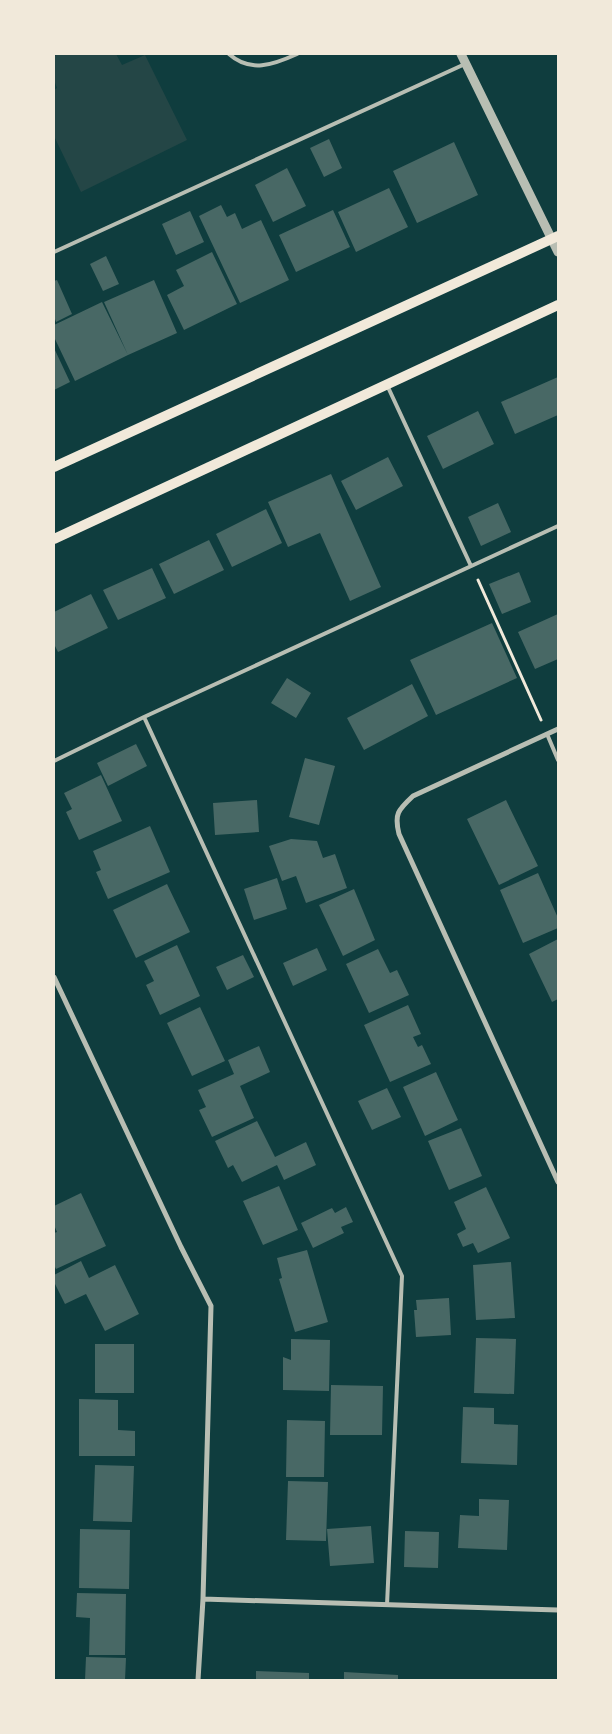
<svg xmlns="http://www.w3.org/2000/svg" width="612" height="1734" font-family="Commissioner,sans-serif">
	<rect width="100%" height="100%" fill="#0f3d3e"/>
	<!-- green -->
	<path fill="#244646" d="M58,54H116L122,65L145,55L187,140L81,192L54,136V90L57,88L54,80V56Z"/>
	<!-- building -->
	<path fill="#486865" d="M329,139L342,168L324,177L310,148Z
		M454,142L478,195L417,223L393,171Z
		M287,168L306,206L273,222L255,185Z
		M389,188L408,227L356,252L338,212Z
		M221,205L227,217L235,213L242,229L261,220L289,280L240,303L199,216Z
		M333,210L350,247L296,272L279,235Z
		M190,211L204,242L176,255L162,224Z
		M212,252L237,304L184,330L167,295L184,286L176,270Z
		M106,256L119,284L103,291L90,264Z
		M57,280L72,314L56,322L54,316V281Z
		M154,280L177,333L128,355L104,302Z
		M102,302L128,355L75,381L54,337V325Z
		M54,348L70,382L54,390Z
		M558,377V415L515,434L501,402Z
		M478,411L494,444L443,469L427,436Z
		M388,457L403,486L356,510L341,481Z
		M331,474L381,587L350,601L320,533L288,547L268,502Z
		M498,503L511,532L481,546L468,517Z
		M266,509L282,543L232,567L216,534Z
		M209,540L224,570L174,594L159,564Z
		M152,568L166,598L118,620L103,590Z
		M519,572L531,602L502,614L489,584Z
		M91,594L108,628L58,652L54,644V612Z
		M558,614V659L535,669L518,632Z
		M492,623L517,678L436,715L410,660Z
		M287,678L311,693L296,718L271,703Z
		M412,684L428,716L364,750L347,718Z
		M136,744L147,766L108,786L97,763Z
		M305,758L335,766L319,825L289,817Z
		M101,775L122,821L79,840L66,812L72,809L64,793Z
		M257,800L259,832L215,835L213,803Z
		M506,800L538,866L499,885L467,819Z
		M150,826L170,872L108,899L96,872L101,870L93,851Z
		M291,839L317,841L323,858L335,854L347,888L306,903L296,876L282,881L269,846Z
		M538,873L558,918V928L523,943L500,890Z
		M277,878L287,909L254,920L244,889Z
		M167,884L190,932L136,958L113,910Z
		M354,889L375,940L343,956L319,905Z
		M558,939V999L552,1002L529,954Z
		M177,945L200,996L160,1015L146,985L154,981L144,961Z
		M317,948L327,970L293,986L283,963Z
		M378,949L390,973L397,970L409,995L369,1013L346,964Z
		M243,955L254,977L227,990L216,967Z
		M408,1005L421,1034L413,1037L418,1047L422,1045L431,1064L390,1082L364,1025Z
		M200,1007L225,1061L192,1076L167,1023Z
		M259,1046L270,1072L240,1086L254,1118L212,1137L199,1110L206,1107L198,1090L234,1074L228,1060Z
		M436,1072L458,1120L425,1136L403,1087Z
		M387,1088L401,1117L372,1130L358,1101Z
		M257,1121L275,1157L306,1142L316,1165L284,1180L277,1165L242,1182L233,1165L228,1168L215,1141Z
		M461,1128L482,1176L449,1190L428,1141Z
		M279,1186L298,1230L263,1245L243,1201Z
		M486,1187L510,1238L478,1253L473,1243L463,1247L457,1234L466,1229L454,1202Z
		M81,1193L106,1246L56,1269L54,1265V1233L57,1232L54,1225V1206Z
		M346,1207L353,1222L341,1227L344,1233L313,1248L301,1223L332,1208L335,1213Z
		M307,1250L328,1322L295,1332L279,1279L282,1278L277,1258Z
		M81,1261L89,1278L115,1265L139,1314L105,1331L86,1294L65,1304L54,1282V1275Z
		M511,1262L515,1318L476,1320L473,1265Z
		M449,1298L451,1335L416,1337L414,1310H417L416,1300Z
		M476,1338L516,1339L514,1394L474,1393Z
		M291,1339L330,1340L329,1391L283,1390V1357L291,1360Z
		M95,1344H134V1393H95Z
		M331,1385L383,1386L382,1435H330Z
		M79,1399L118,1400V1430L135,1431V1456H79Z
		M463,1407L494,1408V1424L518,1425L517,1465L461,1463Z
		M287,1420L325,1421L324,1477H286Z
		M95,1465L134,1466L132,1522L93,1521Z
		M288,1481L328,1482L326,1541L286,1540Z
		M479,1499L509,1500L507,1550L458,1548L460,1515L479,1516Z
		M371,1526L374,1563L330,1566L327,1529Z
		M80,1529L130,1530L129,1589L79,1588Z
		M405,1531L439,1532L438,1568L404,1567Z
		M77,1593L126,1594L125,1655H89L90,1618L76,1617Z
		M86,1657L126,1658L125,1680H85Z
		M256,1671L309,1673V1680H256Z
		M344,1672L398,1675V1680H344Z"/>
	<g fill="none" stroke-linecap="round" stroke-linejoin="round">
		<!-- path -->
		<path stroke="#f1e9da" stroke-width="3" d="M478,580L541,720"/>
		<!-- service -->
		<path stroke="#b8beb3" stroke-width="4" d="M229,54C250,73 273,65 297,54
			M54,252L465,64
			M387,385L471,566
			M144,717L402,1276L387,1605
			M547,734L558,760
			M54,761L144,717L558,526"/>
		<!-- minor -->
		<path stroke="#b8beb3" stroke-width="5" d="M558,729L413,796C398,810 394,814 399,834L558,1182
			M54,977L181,1247L211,1306L203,1599L198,1680
			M203,1599L558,1610"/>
		<!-- tertiary -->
		<path stroke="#b8beb3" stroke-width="9" d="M461,54L558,252"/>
		<!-- secondary -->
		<path stroke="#f1e9da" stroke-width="10" d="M54,467L558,236
			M54,539L558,305"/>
	</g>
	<!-- border -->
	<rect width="612" height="1734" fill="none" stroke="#f1e9da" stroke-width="110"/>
</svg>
